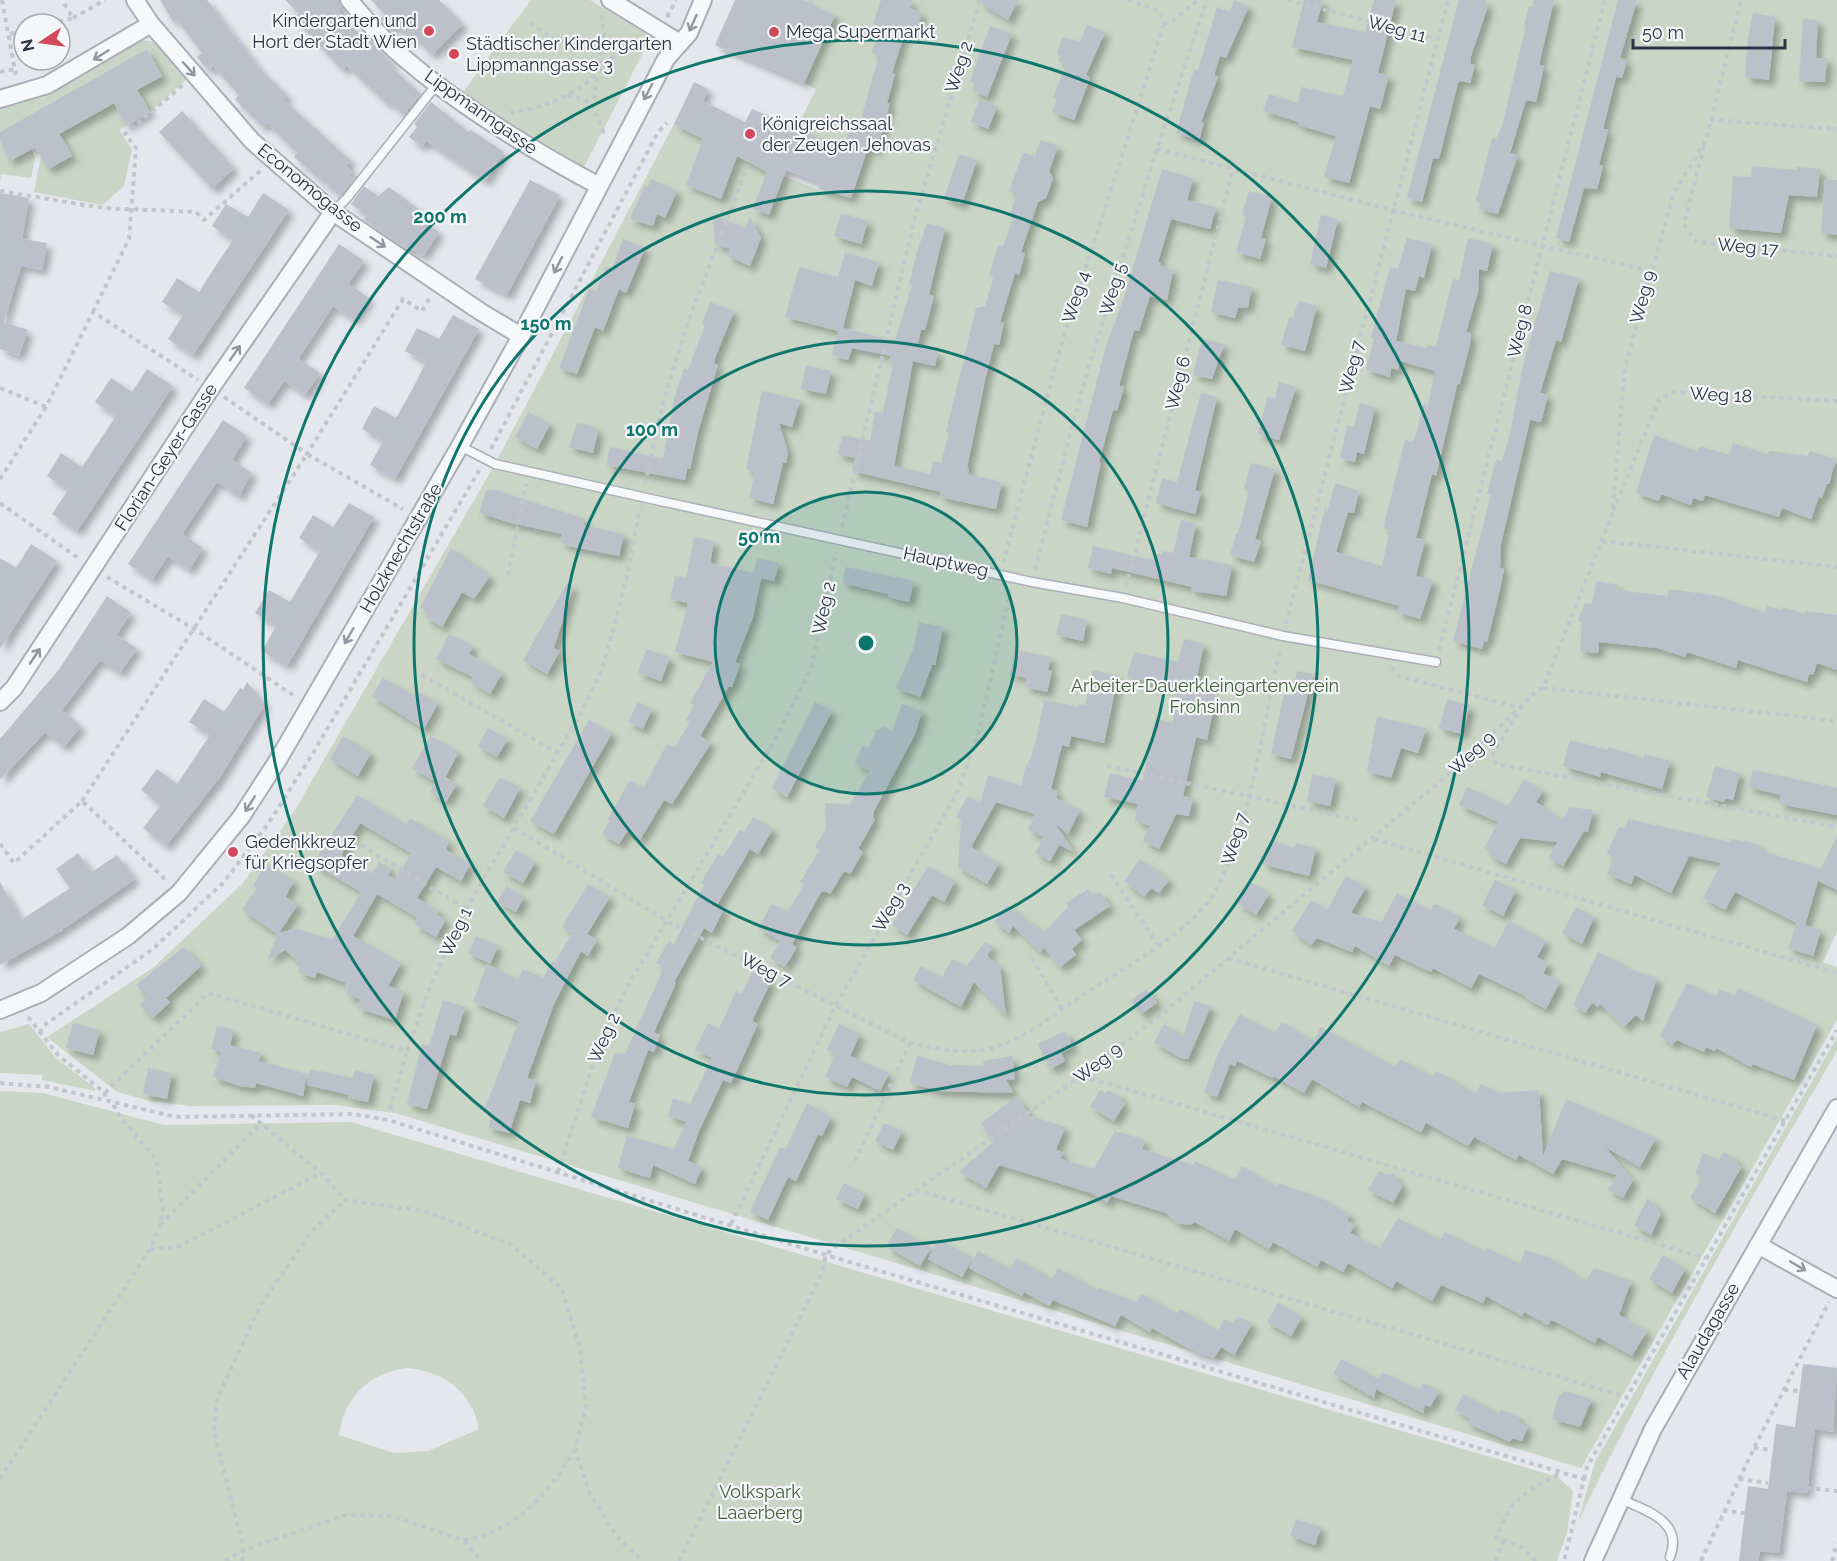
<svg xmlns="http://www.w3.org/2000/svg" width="1837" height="1561" font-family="Raleway,sans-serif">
	<defs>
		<filter id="shadow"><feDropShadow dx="5.5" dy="5.5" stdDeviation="3" flood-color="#0004"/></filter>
	</defs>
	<rect width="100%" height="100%" fill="#e4e7ec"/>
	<!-- green -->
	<path fill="#c9d6c5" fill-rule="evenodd" d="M531,0H590L651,37L584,167L518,129L463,92Z
		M803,0H1837V932L1823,962L1837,967V1020L1581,1468L395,1113L336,1105L190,1106L150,1101L117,1092L47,1037L154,967L242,884L295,810L495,464L674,124L755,165L824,192L835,144L784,125L799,123L816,89L804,83L835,15Z
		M141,40L156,42L189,77L150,112L139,93L133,88H141L162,76L147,50L0,132V107L44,93Z
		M108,101L116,102V106L126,126L119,130L132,149L124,186L102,205L34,192L41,157L48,169L72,156L61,136L56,135L109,106Z
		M0,141L10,161L32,149L35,158L31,178L1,174L0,182Z
		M29,1024L56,1058L95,1088V1091L42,1080V1075L0,1073V1032Z
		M1837,1037V1050L1830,1063C1742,1214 1654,1364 1578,1522L1595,1462Z
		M0,1091L43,1093L164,1125L351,1122L1558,1477L1573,1491L1567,1533L1557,1561H0ZM406,1368C443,1371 472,1391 479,1429L428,1451L394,1453L339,1435C345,1396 368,1374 406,1368Z"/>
	<!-- building -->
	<path fill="#bbc0ca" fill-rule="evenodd" filter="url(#shadow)" d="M160,0H207L260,69L288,96L283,99L351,161L346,166L352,171L349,175L354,179L340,196L294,157L297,153L267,123L263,127L242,107L235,99L239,95L213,66L208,70L197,57L202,53L176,19L173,22Z
		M285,0H339L341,6L338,9L349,24L363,37L365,35L392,64L390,66L421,94L404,115L389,102L387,104L346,65L342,70L294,18L299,14Z
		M371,0H439L463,24L432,55L414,37L411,40L396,25L390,31L380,19L385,14Z
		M735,0H803L835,15L804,83L715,45Z
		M881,0H912L909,8L922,13L915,35L905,32L892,73L895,74L887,103L890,104L876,151L868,148L851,198L819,189L821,183L786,170L769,215L753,209L767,172L737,156L721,199L686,185L703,139L674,124L694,82L708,89L703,101L745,122L752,109L844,148L851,124L859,126L879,55L872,53L880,26L873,24Z
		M976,0H1018L1008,20Z
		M1234,0L1249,6L1226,58L1220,56L1214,75L1218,77L1201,122L1204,123L1199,140L1176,133L1194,69L1198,70L1217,7L1230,12Z
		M1304,0H1323L1317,22L1365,32L1374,0H1396L1378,73L1389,75L1380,109L1370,106L1349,183L1324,177L1336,136L1298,125L1299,122L1263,111L1269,94L1298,103L1301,87L1343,96L1353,60L1292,47Z
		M1459,0H1486L1484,5L1488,6L1470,59L1471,64L1475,65L1470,83L1460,81L1458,83L1439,159L1433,158L1422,202L1407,198Z
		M1534,0H1554L1539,65L1544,66L1536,102L1526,100L1510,153L1518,155L1498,214L1479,209L1481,202L1476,201L1492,138L1496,139L1502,126L1526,26H1524L1529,6L1532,7Z
		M1618,0H1637L1620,58L1627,60L1622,78L1616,77L1603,129L1608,130L1599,165L1603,166L1597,189L1584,188L1569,242L1556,238Z
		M1753,13L1775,17L1769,80L1745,77L1748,38Z
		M1803,19L1818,20L1816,58H1827L1825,82L1799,81Z
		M1087,25L1105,32L1086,75L1090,78L1074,120L1052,112L1057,99L1053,97L1066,64L1058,61L1060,56L1057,54L1062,37L1080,42Z
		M990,26L1012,34L987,97L972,90L975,83L970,81Z
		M147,49L162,76L137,90L150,112L126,126L114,103L59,134L72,156L48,169L35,147L10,161L0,141V132Z
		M979,100L997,107L988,129L971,122Z
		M431,102L469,132L471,130L504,152L485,181L426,141L422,147L409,137L417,127L414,124Z
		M182,111L234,168L212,189L159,132Z
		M1041,140L1058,146L1049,171L1053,178L1046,198L1038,202L1021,252L1025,253L1019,275L1015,273L1000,322L1004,323L999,345L994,344L985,380L967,468L969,469L968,474L1002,482L996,509L940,497L941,492L852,471L855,458L837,454L843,435L870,441L875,412L883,413L893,363L889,362L891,356L852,348L848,360L832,355L838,331L785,317L799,267L838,277L845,252L879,262L872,286L855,280L843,328L895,341L912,285H909L916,255L927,223L945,228L929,294L934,296L925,330H921L917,347L938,352L935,366L913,361L894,466L930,474L933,461L941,463L949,433L946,432L976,308L985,306L994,277L989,276L998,245L1003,246L1014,216L1010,215L1017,193L1009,191L1023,153L1035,156Z
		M959,154L977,160L962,204L944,198Z
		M1752,166L1797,170V167L1820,169L1817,197L1789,195L1781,233L1729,228L1733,176L1751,177Z
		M1162,169L1193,178L1187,200L1216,207L1210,229L1171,219L1158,262L1161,263L1160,266L1173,269L1167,300L1150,296L1139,331L1134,330L1119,386L1124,387L1117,411L1113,410L1099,462H1101L1087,527L1061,520L1107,342L1124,298Z
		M651,179L677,191L665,218L657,214L653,226L630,219L645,185L648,187Z
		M530,180L560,195L507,295L475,279Z
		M1825,180H1837V235L1821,233Z
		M364,186L378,196L389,187L421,211L417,217L439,232L423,256L412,249L410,251L364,220L367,216L351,204Z
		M1249,191L1272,197L1261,238L1266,239L1260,259L1236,252L1246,216L1242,215Z
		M0,193L29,198L22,239L47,243L42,270L21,266L4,322L28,330L19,356L0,349Z
		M263,193L289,210L193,355L168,339L183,315L162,302L177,278L199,292L215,267L233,240L212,226L226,204L248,217Z
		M841,213L868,221L861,244L834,236Z
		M713,215L745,228L750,217L761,238L750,266L727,256L730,249L715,244Z
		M1321,215L1338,219L1326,268L1310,264Z
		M1407,238L1432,244L1424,278L1419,276L1415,291L1406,289L1396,341L1427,348V345L1436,347L1453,279L1459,280L1468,238L1493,244L1487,271L1479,269L1478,292L1466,332L1471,333L1470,345L1460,383L1457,385L1436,476L1432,474L1416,538L1425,540L1416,576L1433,580L1420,619L1397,612L1399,606L1308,580L1325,508L1328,509L1335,483L1359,491L1354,513L1348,512L1336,552L1382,566L1390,530L1384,529L1385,521L1405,440L1412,442L1417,432L1423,404L1428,405L1435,371L1400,361L1398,370L1391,368L1390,377L1366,370L1374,338H1371L1390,267L1398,269Z
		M623,239L645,248L626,293L619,289L603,331L595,327L577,374L559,368L589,289L596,291L606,267L612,269Z
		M339,244L364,261L348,284L369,298L354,320L333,306L298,359L320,373L305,395L284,381L268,404L244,388Z
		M1550,271L1579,278L1561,342L1556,340L1540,393L1548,395L1541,422L1530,420L1501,544L1500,568L1504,569L1498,598L1487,642L1484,641L1482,649L1453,641L1491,495L1487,494L1496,459L1502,461L1509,438L1523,365Z
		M1218,280L1252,287L1248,307L1238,308L1235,318L1211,312Z
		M1298,301L1317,306L1305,351L1281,345L1289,317L1293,318Z
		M710,302L734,311L715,358L714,364L718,365L698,432L690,469L687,468L685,480L606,465L610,447L663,459L674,399L684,368L688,370L705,325L702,324Z
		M453,315L479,329L395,479L370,465L383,441L362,429L374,406L396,418L412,390L426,362L405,351L417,328L439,339Z
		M1202,339L1224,344L1212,379L1193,375Z
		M806,365L831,371L826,394L801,389Z
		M147,369L173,386L77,531L52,514L68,490L47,476L61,453L82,467L116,416L95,402L111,378L132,392Z
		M1279,382L1296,387L1279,440L1258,434L1268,396L1275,398Z
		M762,391L800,400L792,427L779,423L788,453L786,463H783L773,504L749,498L755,472L746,469Z
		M1201,393L1217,397L1195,490L1201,492L1195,514L1156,503L1162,478L1177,482Z
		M1360,403L1375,407L1364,454L1357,452L1355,462L1340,458L1347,425L1354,427Z
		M528,412L550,424L537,449L515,437Z
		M223,420L247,436L232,460L252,473L239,496L217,482L182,534L203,548L189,570L168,556L152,580L128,564Z
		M577,423L596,427L595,432H598L593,453L569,447Z
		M1654,435L1698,452L1700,446L1729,455L1733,443L1769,455V451L1808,456L1810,451L1836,459L1829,484H1827L1822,498L1819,497L1811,519L1782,508L1779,517L1705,495L1703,501L1693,498L1691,505L1661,494L1659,501L1636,493Z
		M1251,463L1275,469L1255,539L1261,541L1254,562L1230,555L1236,534H1238L1249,490L1244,489Z
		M486,490H496L585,519L583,525L624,534L619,556L568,546L560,541L562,534L511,523L479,513Z
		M349,503L374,517L287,666L262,651L276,626L255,613L269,590L290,602L320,551L299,538L313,515L333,527Z
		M1181,520L1196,524L1189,557L1232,565L1226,596L1191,591L1192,587L1112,568L1111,574L1088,568L1093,546L1142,558L1153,559L1155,553L1162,555L1163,551L1173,553Z
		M694,537L714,541L710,563L754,573L757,558L779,563L774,581L761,578L753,617L735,662L740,664L732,687L729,686L700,736L711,743L672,804L664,800L640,840L627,831L619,844L602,834L610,820L608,819L630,780L643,788L667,744L674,748L690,722L686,720L694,705L690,703L713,662L675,652L688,603L670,599L675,576L686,578Z
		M31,544L57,561L0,649V558L16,568Z
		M451,548L490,576L474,599L462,592L442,627L425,617L428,612L420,608Z
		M846,567L914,581L909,602L888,597V594L842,583Z
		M1596,581L1618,585L1617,590L1667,596L1669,589L1718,596L1765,613L1767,606L1782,611L1783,607L1805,614V611L1837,615V670L1817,663L1813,675L1809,674L1807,682L1738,660L1736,668L1687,652L1685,657L1657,648L1599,642L1598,653L1580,651L1582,622L1578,621L1585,603L1592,604Z
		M567,583L573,586L554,648L560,651L547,674L523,660Z
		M107,596L131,613L116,635L137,648L120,673L100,660L62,710L81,726L64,747L45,732L0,780V739L60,668Z
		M1061,614L1087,620L1083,641L1056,635Z
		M919,622L943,627L935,665H932L920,697L896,688L913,650Z
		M449,634L473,646L469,654L502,673L490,694L471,682L473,677L436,659Z
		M1184,639L1204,644L1196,681L1209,684L1207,694L1216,696L1207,740L1196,737L1183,796L1193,798L1189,816L1176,814L1159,849L1143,841L1150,826L1135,820L1138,804L1104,797L1110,773L1143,781L1155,719L1172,723L1179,690L1127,676L1134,652L1178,662Z
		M646,649L670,657L661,681L638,673Z
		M1015,650L1051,657L1048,670L1052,671L1047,692L1025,687L1027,678L1010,675Z
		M1093,670L1118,676L1104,743L1071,736L1069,747L1062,745L1051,789L1058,791L1056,798L1080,810L1068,834L1054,822L1074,852L1059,845L1050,861L1035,853L1044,837L1028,830L1035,814L996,802L971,847L999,863L987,884L959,868L958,870L961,820L956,817L968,796L980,803L988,775L1021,786L1026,764L1028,765L1036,741L1044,700L1078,707L1079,704L1085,705Z
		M1297,671L1313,674L1291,759L1271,754L1284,694L1292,696Z
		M383,678L414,696L416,691L438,703L424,729L372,696Z
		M247,682L265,704L220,777L166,846L143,828L161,805L141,790L157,769L177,784L210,735L189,722L204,699L224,712L240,688L243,690Z
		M1447,699L1470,706L1462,734L1439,728Z
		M638,702L652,709L643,729L628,722Z
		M815,702L832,711L787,797L772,788Z
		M902,704L922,711L915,734L874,811L873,817L875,819L858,849L863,852L850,874L844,871L830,894L825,891L821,892L792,944L797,947L785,967L770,958L780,941L758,928L772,904L788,912L804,884L800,882L820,850L815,847L826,829L825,803L850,804L870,771L855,763L862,746L868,748L877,729L880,730L882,726L892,731Z
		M1377,717L1426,728L1418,753L1401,748L1391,778L1367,771Z
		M589,720L612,733L554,834L530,821Z
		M488,728L508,739L497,757L478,746Z
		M343,736L371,753L358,776L330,759Z
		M431,736L459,752L445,777L457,784L446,802L430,792L436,782L412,768Z
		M1570,740L1607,750L1609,747L1643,758L1645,754L1670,761L1662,789L1601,772L1600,777L1563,766Z
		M1715,766L1740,773L1733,800L1725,798L1724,802L1706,797Z
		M1753,770L1837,788V815L1779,804L1781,795L1748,787Z
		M1312,774L1336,779L1330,806L1307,801Z
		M500,777L520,788L504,818L483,806Z
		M1524,779L1543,791L1536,802L1562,820L1570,807L1593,810L1588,832L1584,831L1563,866L1548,858L1558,842L1520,838L1506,864L1490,856L1492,852L1484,848L1498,822L1459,805L1467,787L1508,806Z
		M357,795L406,825L410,818L449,841L446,850L470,864L461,881L436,867L417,898L439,911L437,915L446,919L436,937L414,924L418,918L377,894L353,936L401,963L388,986L404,991L395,1020L357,1008L360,999L347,995L348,988L345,987L346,983L317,972L315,978L298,972L301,964L285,950L268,960L277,934L242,910L257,888L253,886L265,864L294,881L285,897L298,904L279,933L297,929L332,940L361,892L313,864ZM360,823L411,853L396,879L388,875L391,869L379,862L372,874L341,855Z
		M753,817L773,829L758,854L750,849L717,905L724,909L712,933L704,928L674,982L676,983L654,1032L660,1035L654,1052L648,1050L629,1102L635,1104L628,1128L591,1117L615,1053L625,1054L664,967L656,963L669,941L674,944L704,885L701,883L718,854L723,857L740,830L744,832Z
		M1628,819L1730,842L1731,839L1757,844L1762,851L1821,869L1837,836V890L1818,881L1805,925L1821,930L1813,956L1788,948L1797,923L1735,892L1725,910L1703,898L1721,863L1689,856L1671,893L1635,875L1631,884L1607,874L1614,858L1607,854L1611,843L1619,827L1626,828Z
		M1271,840L1294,848L1296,843L1316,848L1309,876L1262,864L1265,861L1260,859Z
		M516,850L535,862L523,883L503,872Z
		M78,853L92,872L117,855L135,879L65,928L62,925L63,930L0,965V882L21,920L70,888L56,869Z
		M1140,859L1169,880L1159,893L1151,888L1144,897L1124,881Z
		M928,866L955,881L944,902L932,895L907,935L892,925Z
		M1346,876L1366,887L1351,913L1382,922L1397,893L1431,911L1433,905H1438L1460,917L1454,929L1494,948L1509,921L1546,941L1537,957L1549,963L1543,973L1560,982L1546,1009L1525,998L1526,996L1479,974L1471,988L1433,968L1431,972L1395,955L1389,966L1355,946L1352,952L1317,938L1311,945L1292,931L1311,900L1327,910Z
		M1495,880L1516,890L1503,916L1482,905Z
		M1251,882L1269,894L1256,915L1238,904Z
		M588,884L610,897L587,934L597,940L588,956L581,951L554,1004L527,1078L536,1080L530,1103L520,1100L509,1133L488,1128L493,1111L485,1108L519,1021L473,1002L487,964L518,980L523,969L543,978L552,961L555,962L572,933L562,927Z
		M506,886L524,897L516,912L497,902Z
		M1088,889L1093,896L1100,892L1110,906L1074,930L1082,940L1072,949L1076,955L1060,967L1044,948L1040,952L1013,926L1009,933L994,922L1007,905L1043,933L1069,906L1066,903Z
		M1576,907L1594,917L1582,944L1562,933Z
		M476,936L498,946L490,964L468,953Z
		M985,942L992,946L987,956L1000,966L1006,1016L974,982L961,1007L913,980L921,966L942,978L952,959L966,967Z
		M184,947L201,966L166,998L170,1002L153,1018L140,1005L147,997L136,985Z
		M1598,952L1624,965L1623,967L1657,978L1643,1021L1636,1015L1624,1027L1600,1004L1598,1007L1592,1003L1585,1013L1573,1005Z
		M752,972L771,981L752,1021L758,1024L731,1083L723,1080L699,1131L688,1161L702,1167L695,1184L653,1165L650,1178L618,1168L627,1136L674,1149L686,1122L668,1116L673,1098L690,1104L712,1058L695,1050L708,1023L719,1029L736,991L742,994Z
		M1687,983L1715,997L1720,989L1734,997L1738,988L1817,1025L1794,1080L1753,1064L1751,1067L1716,1048L1715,1051L1706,1047L1704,1052L1677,1040L1672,1045L1660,1035Z
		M1147,989L1157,1003L1141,1014L1131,1000Z
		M443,1000L465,1007L456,1036L450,1034L427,1109L407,1104L422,1044L429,1046Z
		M1194,1001L1211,1006L1188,1059L1181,1058L1154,1043L1164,1024L1178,1032L1183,1038Z
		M1240,1014L1275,1033L1282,1022L1314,1041L1321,1027L1395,1067L1400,1059L1433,1077L1436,1072L1443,1074L1475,1094L1481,1084L1498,1093L1539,1090L1543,1156L1566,1099L1656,1138L1640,1167L1605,1147L1633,1180L1623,1198L1608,1190L1617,1175L1562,1159L1553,1174L1519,1155L1516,1160L1474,1137L1468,1146L1426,1123L1421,1132L1362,1102L1359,1107L1312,1079L1304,1093L1273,1076L1272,1078L1237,1061L1235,1066L1230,1064L1217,1097L1204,1092L1219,1051Z
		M73,1023L100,1030L93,1055L66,1048Z
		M839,1024L860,1034L850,1056L889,1073L880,1091L852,1077L847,1087L825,1077L836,1054L827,1050Z
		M217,1026L234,1030L230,1045L261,1053L259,1061L307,1074L303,1096L256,1083L255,1088L240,1086L213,1077L221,1052L211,1049Z
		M1065,1031L1073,1047L1061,1053L1065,1061L1050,1069L1038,1044Z
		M917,1056L950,1065L984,1066L983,1061L1012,1056L1015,1079L1006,1080L1014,1093L939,1091L910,1083Z
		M148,1068L172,1073L167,1099L143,1094Z
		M310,1069L353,1078L355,1070L374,1075L368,1102L348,1098L349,1095L307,1085Z
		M1100,1090L1106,1093L1108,1090L1122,1098L1121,1101L1125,1103L1114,1121L1090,1107Z
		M1017,1096L1030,1116L1065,1127L1056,1150L1064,1152L1060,1159L1094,1169L1115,1131L1145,1140L1142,1149L1193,1165L1195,1161L1234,1180L1242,1166L1277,1187L1278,1183L1323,1199L1350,1215L1347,1220L1355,1225L1350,1233L1380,1248L1398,1218L1440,1240L1445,1232L1485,1252L1487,1248L1520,1264L1525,1250L1550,1258L1586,1281L1594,1268L1631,1281L1619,1315L1647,1331L1632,1356L1598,1337L1595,1343L1558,1323L1551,1320L1548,1325L1524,1312L1522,1316L1486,1296L1483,1303L1441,1285L1432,1301L1396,1281L1392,1288L1348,1263L1343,1272L1321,1260L1317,1267L1273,1242L1269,1249L1235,1229L1229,1241L1195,1222L1190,1225L1177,1223L1166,1213L1111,1196L1107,1203L1091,1193L999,1165L986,1188L959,1172L994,1141L981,1123Z
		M807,1103L831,1117L822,1136L818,1134L796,1181L788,1177L768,1220L750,1212L780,1147L786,1149Z
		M884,1123L902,1131L893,1150L875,1141Z
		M1724,1152L1733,1157L1741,1168L1715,1213L1690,1198L1702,1176L1695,1174L1703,1153L1719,1160Z
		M1379,1171L1387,1175L1395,1173L1396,1180L1403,1185L1393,1203L1368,1190Z
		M844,1183L865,1194L858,1209L836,1199Z
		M1648,1198L1661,1213L1651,1235L1634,1225Z
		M897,1228L931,1248L920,1266L889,1248L888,1243Z
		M939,1239L973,1258L962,1277L928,1259Z
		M978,1251L1010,1269L1016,1258L1052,1279L1058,1268L1098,1291L1099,1288L1136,1302L1142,1294L1177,1314L1180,1309L1218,1331L1224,1319L1233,1324L1238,1316L1252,1324L1234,1355L1221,1347L1214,1358L1195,1352L1152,1328L1150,1332L1121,1315L1115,1326L1053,1300L1049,1306L1024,1292L1022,1296L969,1268Z
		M1663,1255L1685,1269L1672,1293L1649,1279Z
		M1278,1303L1302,1317L1291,1336L1267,1322Z
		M1341,1359L1378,1379L1382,1372L1419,1390L1423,1383L1439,1391L1430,1407L1425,1405L1423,1413L1376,1389L1374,1398L1333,1374Z
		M1803,1364L1837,1368L1833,1432L1815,1429L1807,1493L1787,1491L1779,1553L1760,1551L1758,1561H1739L1748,1486L1768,1489L1776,1424L1795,1427Z
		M1564,1391L1592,1399L1580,1427L1552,1419L1559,1394L1562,1395Z
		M1463,1394L1499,1414L1501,1409L1519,1417L1518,1421L1528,1426L1522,1441L1512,1438L1510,1442L1467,1423L1469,1418L1455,1410Z
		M1296,1519L1321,1527L1315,1545L1290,1536Z"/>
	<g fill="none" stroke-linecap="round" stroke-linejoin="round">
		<defs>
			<path id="lane" d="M333,212L347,198L437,84
				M460,446L495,464L642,497L1032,582L1123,598L1283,636L1436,662
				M1620,1499C1645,1510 1684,1521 1670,1557"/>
			<path id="street" d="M135,0L151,24L252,141L333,212L481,312L521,336
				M349,0C364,17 379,36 396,51C456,104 528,148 599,186
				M610,0L680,43
				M0,99L47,85L151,24
				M0,702L14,688L211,388L333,212
				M0,1010L41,993L128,936L179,893L241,817L278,760L460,446L521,336L666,59L689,33L703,0
				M1758,1245L1837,1289
				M1593,1561L1653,1429L1837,1108"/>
		</defs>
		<!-- lane casing -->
		<use href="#lane" stroke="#a9aeb7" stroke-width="11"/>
		<!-- street casing -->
		<use href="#street" stroke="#a9aeb7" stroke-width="20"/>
		<!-- path -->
		<path stroke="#c2c5cb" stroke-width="4" stroke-dasharray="4.5 4.5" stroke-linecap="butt" d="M2,0L16,76
			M1128,0L1160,11L1164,24
			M1288,0L1437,39
			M810,3L811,0
			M601,15L604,35L593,106L605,136
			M667,17L676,0
			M73,18L105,0
			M530,23L557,41L623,47
			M50,24L73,18L62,0
			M1164,24L1172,22L1198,0
			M10,34L24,30
			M0,72L15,69
			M567,96L583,99L593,106
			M510,113C537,108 566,100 587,82C607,66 615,47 642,42
			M1710,120L1837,129
			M1704,146L1684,224L1696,242L1837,256
			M1157,149L1392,210L1650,271
			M0,191L103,208L196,212L204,220L261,170
			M93,312L129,239L136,148L125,134L183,85
			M0,388L46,407
			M224,397L307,454L403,299L422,311L431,296
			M491,449L658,132L667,123
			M0,479L46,407L93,312L198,380
			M645,484L663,402L689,319L748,165
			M0,503L78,558
			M1613,511L1659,400L1672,392L1837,401
			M842,527L915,217L980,0
			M1602,541L1837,567
			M1003,563L1062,342L1164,24
			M1035,569L1082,389L1157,149L1207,0
			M508,575L526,484
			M107,577L194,629L296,697
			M1126,587L1233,169
			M1286,624L1448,0
			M1439,650L1605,0
			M1392,667L1399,676L1521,708L1493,753L1496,764L1837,827
			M422,675L556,752
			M1543,688L1837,721
			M1107,766L1363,821
			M82,801L307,454L403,509
			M514,828L667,921L910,1043C938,1049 967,1056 995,1047C1027,1038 1054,1014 1081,996C1119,971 1195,930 1216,890C1251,823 1263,724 1280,649
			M338,831L466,909
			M1374,839L1837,973
			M0,844L14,863L82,801L167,881
			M1111,875L1158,945
			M1032,958L1062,1009
			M1228,958L1786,1121
			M28,1017L58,1055L105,1093L104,1100
			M40,1033L43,1026L153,949L223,883L268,824L313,753L480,469
			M1082,1076L1705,1258
			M0,1083L49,1087L176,1117L353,1114L388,1120L826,1255L1584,1479L1564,1561
			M105,1093L208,993L407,1051L429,989L466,909L581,713L602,670L627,577L640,508
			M390,1109L407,1051
			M251,1115L321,1173L345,1200L424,1211L512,1245L562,1289L580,1348L586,1406L575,1450L590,1494L617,1537L643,1561
			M855,1161L910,1043
			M558,1172L602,1036L629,984L773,743L811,669L836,552
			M916,1190L1627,1397
			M731,1224L836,1005L958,791L978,735L1011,589
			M160,1225L261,1123
			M150,1249L178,1247L321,1173
			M1784,1390L1800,1391
			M1754,1448L1772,1450
			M0,1479L150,1249L160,1225L163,1210L156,1159L120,1117L112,1102
			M1584,1479L1587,1467L1837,1030
			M1739,1479L1768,1483
			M1807,1488L1837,1491
			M1723,1511L1745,1513
			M464,1540C517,1531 548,1493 575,1450
			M225,1561L244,1550L345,1515L392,1516L463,1540L481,1561
			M242,1561L244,1550L214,1432L217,1399L260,1306L312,1231L345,1200
			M679,1561L821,1275L826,1255L833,1248L1081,1076L1158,1017L1457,767L1538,690L1543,688L1612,515L1625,367L1673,195L1706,140L1741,0
			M1496,1561L1503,1541
			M1536,1561L1522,1547L1496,1538C1512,1497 1523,1494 1560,1473
			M1701,1561L1754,1448L1829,1302
			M1832,1561L1837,1543"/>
		<!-- lane -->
		<use href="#lane" stroke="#f7f8fa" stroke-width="8"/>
		<!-- street -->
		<use href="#street" stroke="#f7f8fa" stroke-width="16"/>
	</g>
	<!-- one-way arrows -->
	<defs><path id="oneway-shaft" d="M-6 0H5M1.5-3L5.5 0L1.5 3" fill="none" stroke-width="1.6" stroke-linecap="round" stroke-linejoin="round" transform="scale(1.5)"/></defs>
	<g stroke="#9196a0">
		<use href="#oneway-shaft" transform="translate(693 23) rotate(114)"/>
		<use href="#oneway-shaft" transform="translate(101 55) rotate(148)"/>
		<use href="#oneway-shaft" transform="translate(189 69) rotate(49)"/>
		<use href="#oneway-shaft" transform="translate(648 92) rotate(118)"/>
		<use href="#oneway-shaft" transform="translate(378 242) rotate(34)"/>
		<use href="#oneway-shaft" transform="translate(558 265) rotate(117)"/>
		<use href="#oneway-shaft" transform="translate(235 353) rotate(-55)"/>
		<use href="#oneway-shaft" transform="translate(349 636) rotate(120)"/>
		<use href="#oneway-shaft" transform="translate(35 656) rotate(-56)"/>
		<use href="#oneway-shaft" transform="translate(250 804) rotate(122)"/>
		<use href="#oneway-shaft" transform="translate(1798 1266) rotate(30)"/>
	</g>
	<!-- distance rings -->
	<circle cx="866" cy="643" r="151" fill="#0f766e" fill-opacity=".12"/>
	<g fill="none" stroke="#0f766e" stroke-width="3">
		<circle cx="866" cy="643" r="151"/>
		<circle cx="866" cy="643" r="302"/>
		<circle cx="866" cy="643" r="452"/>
		<circle cx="866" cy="643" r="603"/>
	</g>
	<!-- markers -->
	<g fill="#d1495b" stroke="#f4f6f9" stroke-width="2">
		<circle cx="429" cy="31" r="6"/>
		<circle cx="774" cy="32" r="6"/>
		<circle cx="454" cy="54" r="6"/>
		<circle cx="750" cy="134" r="6"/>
		<circle cx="233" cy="852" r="6"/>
	</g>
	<g text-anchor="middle" stroke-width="4.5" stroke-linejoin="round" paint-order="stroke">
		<!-- poi labels -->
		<g font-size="18" fill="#2b3445" stroke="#f4f6f9" text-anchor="start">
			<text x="417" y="27" text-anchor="end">Kindergarten und<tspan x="417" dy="21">Hort der Stadt Wien</tspan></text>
			<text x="786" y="38">Mega Supermarkt</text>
			<text x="466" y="50">Städtischer Kindergarten<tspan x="466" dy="21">Lippmanngasse 3</tspan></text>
			<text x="762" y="130">Königreichssaal<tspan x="762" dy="21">der Zeugen Jehovas</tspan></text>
			<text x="245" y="848">Gedenkkreuz<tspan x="245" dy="21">für Kriegsopfer</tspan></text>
		</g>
		<!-- street labels -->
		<g font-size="18" fill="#2b3445" stroke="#f4f6f9">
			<text transform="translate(1397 29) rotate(15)" y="6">Weg 11</text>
			<text transform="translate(959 67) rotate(-72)" y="6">Weg 2</text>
			<text transform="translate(481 112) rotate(35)" y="6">Lippmanngasse</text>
			<text transform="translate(310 188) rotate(39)" y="6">Economogasse</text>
			<text transform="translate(1748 247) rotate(5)" y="6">Weg 17</text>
			<text transform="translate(1113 289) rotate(-73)" y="6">Weg 5</text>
			<text transform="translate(1076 297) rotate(-72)" y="6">Weg 4</text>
			<text transform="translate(1643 297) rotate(-75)" y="6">Weg 9</text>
			<text transform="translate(1520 331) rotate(-76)" y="6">Weg 8</text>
			<text transform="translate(1352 367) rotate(-76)" y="6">Weg 7</text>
			<text transform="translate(1178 383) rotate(-76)" y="6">Weg 6</text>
			<text transform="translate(1721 395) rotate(3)" y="6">Weg 18</text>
			<text transform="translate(166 457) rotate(-57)" y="6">Florian-Geyer-Gasse</text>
			<text transform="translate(401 548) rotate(-60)" y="6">Holzknechtstraße</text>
			<text transform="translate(946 562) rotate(12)" y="6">Hauptweg</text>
			<text transform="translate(824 608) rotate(-78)" y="6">Weg 2</text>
			<text transform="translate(1472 753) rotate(-42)" y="6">Weg 9</text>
			<text transform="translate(1235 839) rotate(-73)" y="6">Weg 7</text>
			<text transform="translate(891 907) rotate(-60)" y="6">Weg 3</text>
			<text transform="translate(456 932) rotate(-65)" y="6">Weg 1</text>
			<text transform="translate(766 970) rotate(27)" y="6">Weg 7</text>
			<text transform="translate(604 1038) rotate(-66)" y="6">Weg 2</text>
			<text transform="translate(1098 1063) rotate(-37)" y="6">Weg 9</text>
			<text transform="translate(1708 1331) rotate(-60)" y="6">Alaudagasse</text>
		</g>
		<!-- park labels -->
		<g font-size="18" fill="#3f6138" stroke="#f4f6f9">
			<text x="1205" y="692">Arbeiter-Dauerkleingartenverein<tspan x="1205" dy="21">Frohsinn</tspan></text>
			<text x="760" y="1498">Volkspark<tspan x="760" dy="21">Laaerberg</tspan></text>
		</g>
	</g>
	<circle cx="866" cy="643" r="9" fill="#0f766e" stroke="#f4f6f9" stroke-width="3"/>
	<g font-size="18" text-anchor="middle" font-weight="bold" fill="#0f766e" stroke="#f4f6f9" stroke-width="4.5" stroke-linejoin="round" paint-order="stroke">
		<text x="440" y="223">200 m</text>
		<text x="546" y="330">150 m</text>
		<text x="652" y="436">100 m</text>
		<text x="759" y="543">50 m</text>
	</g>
	<!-- north arrow -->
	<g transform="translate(42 42) rotate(257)"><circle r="28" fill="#f4f6f9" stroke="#a4a8b1" stroke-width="1.5"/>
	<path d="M0-4.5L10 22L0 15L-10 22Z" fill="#d1495b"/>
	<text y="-9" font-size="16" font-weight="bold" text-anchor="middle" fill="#2b3445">N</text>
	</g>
	<!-- scale -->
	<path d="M1633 39v9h152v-9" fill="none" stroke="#2b3445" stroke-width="3"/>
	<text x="1642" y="39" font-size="18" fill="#2b3445" stroke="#f4f6f9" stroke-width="4.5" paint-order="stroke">50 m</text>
</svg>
